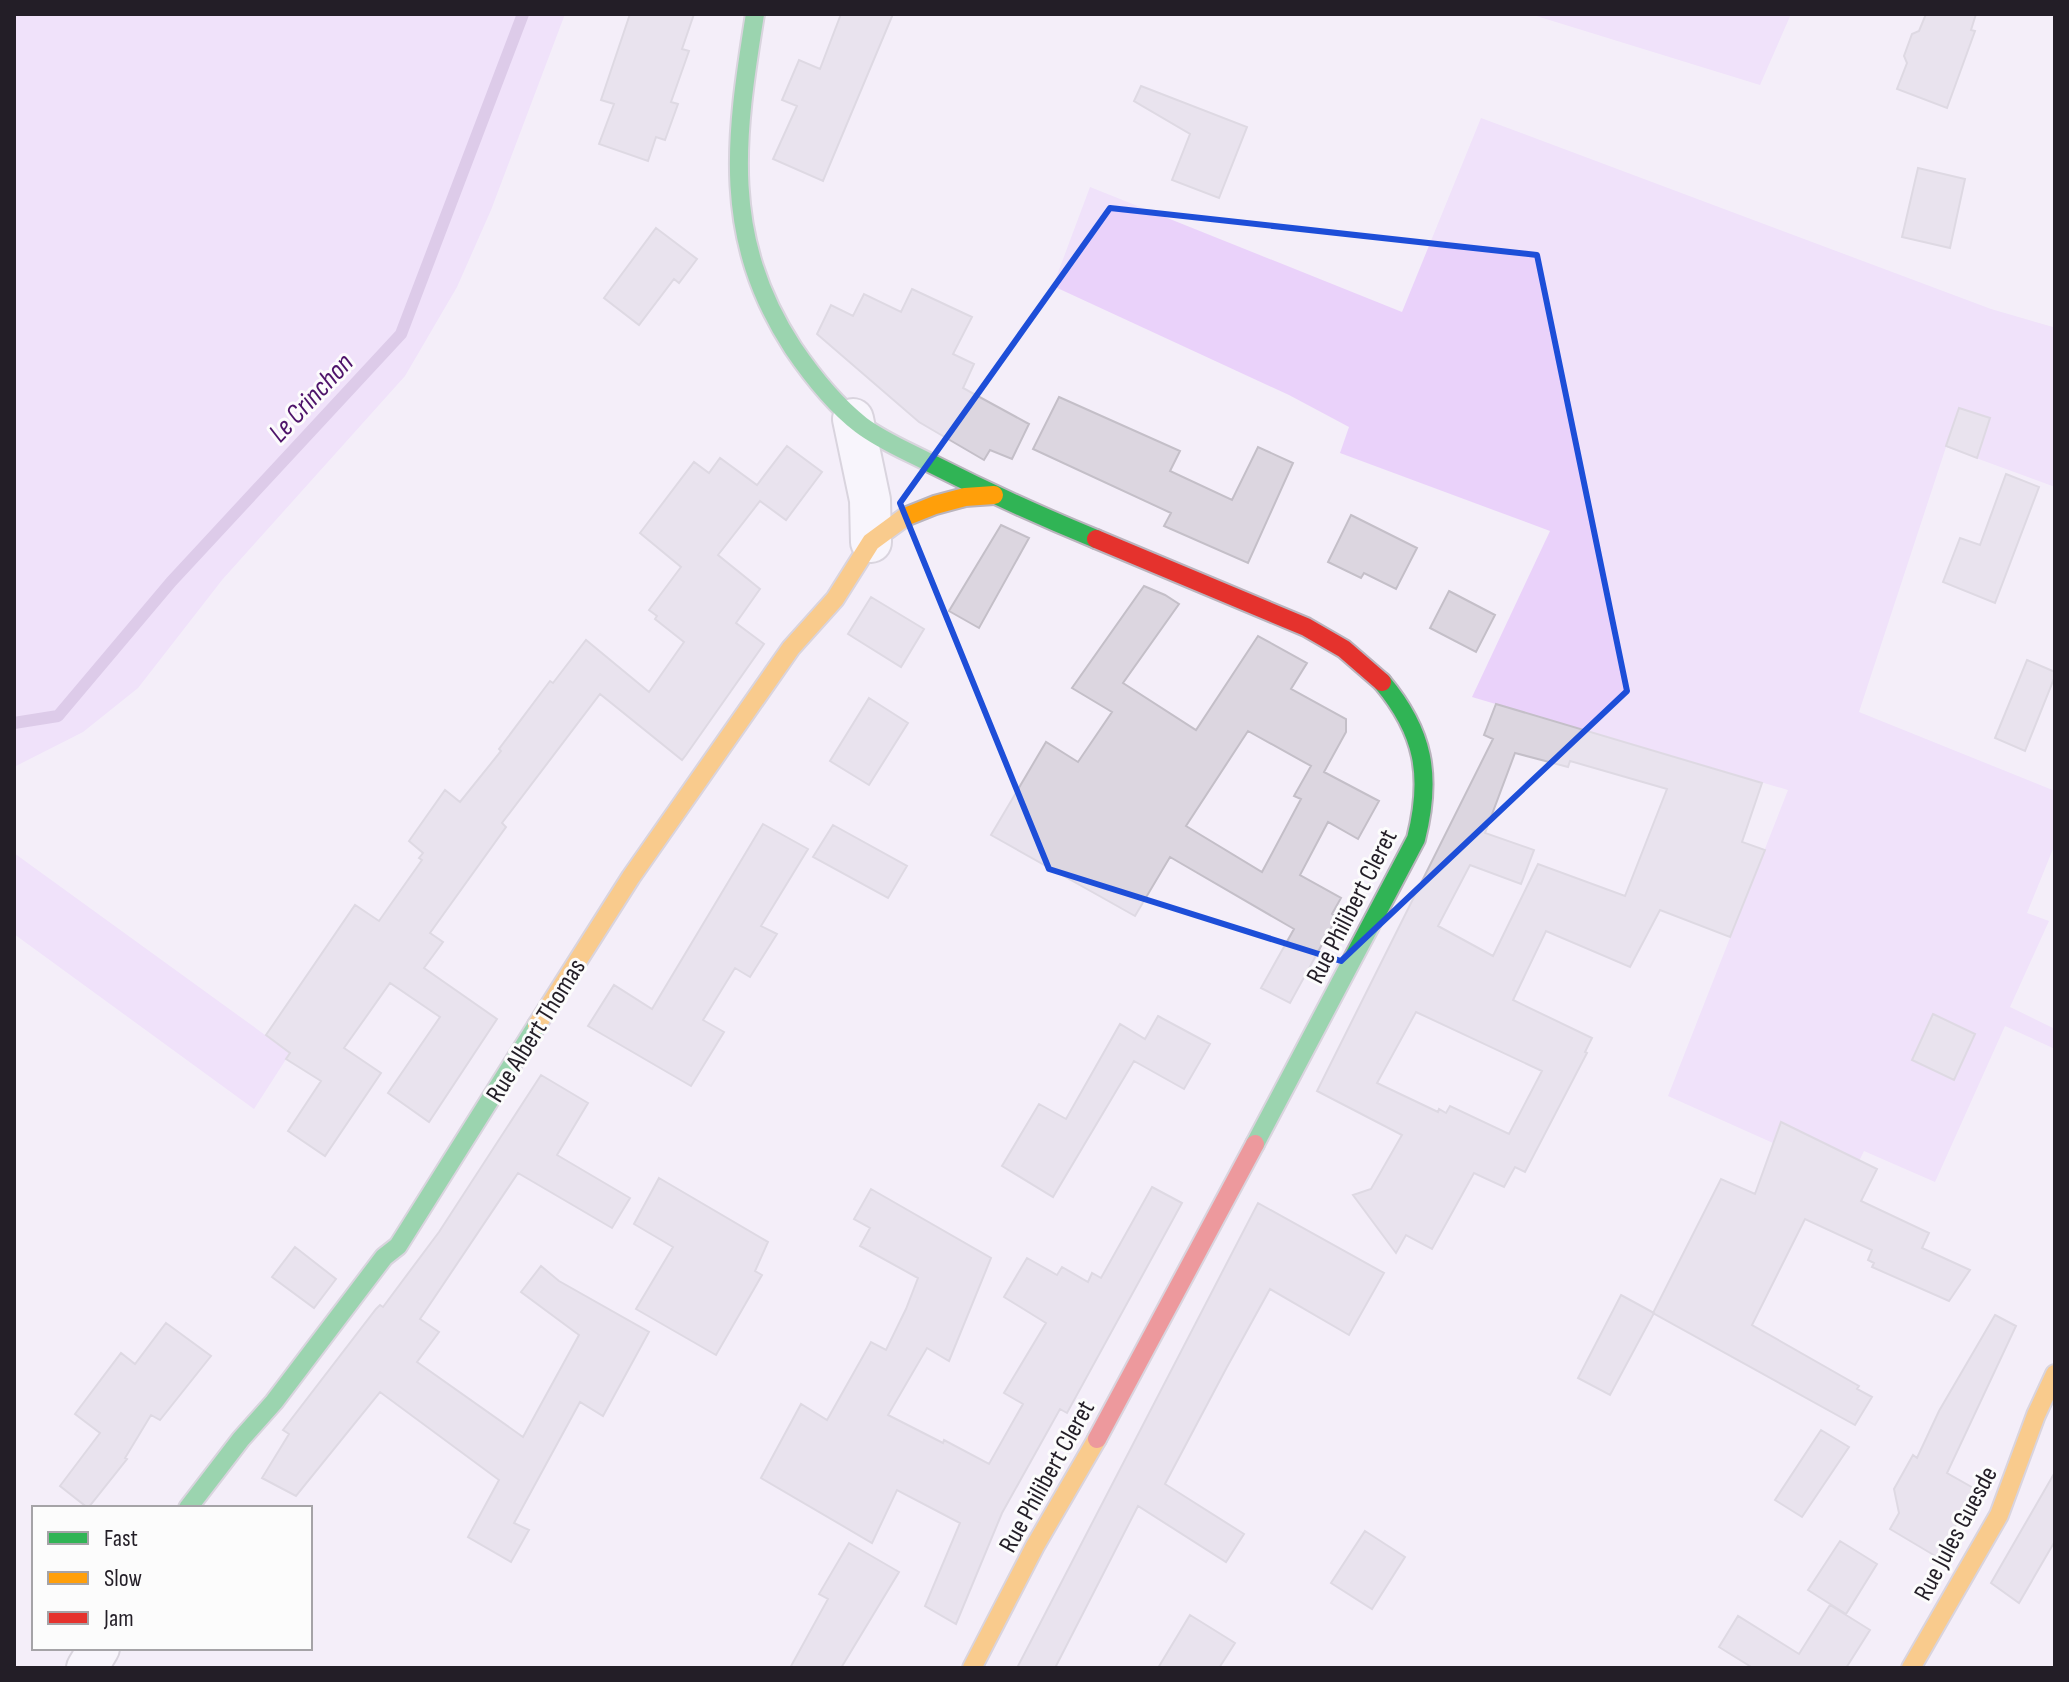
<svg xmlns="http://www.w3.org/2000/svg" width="2069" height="1682" font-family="'Sofia Sans Condensed',sans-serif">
	<rect width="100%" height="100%" fill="#f4eef9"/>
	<!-- green -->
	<path fill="#ead2fa" d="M14,14H565L491,210L457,287L405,376L222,580L138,688L83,732L14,767Z
		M1530,14H1791L1760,85Z
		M1481,118L1991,309L2053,327L2055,487L1946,447L1859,712L2055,791V844L2027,913L2049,921L2010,1007L2055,1029V1049L2005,1026L1935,1182L1864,1151L1859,1161L1782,1122L1773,1143L1668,1096L1788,790L1472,697L1550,531L1340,453L1349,427L1289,395L1053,286L1090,187L1402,312Z
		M14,853L290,1053L254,1109L14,934Z"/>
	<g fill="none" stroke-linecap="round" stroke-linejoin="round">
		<!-- stream -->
		<path stroke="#c0a0d4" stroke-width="12" d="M14,723L58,716L171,582L401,334L523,14"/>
	</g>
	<!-- building -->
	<path fill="#dcd6e0" stroke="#c4bfc8" stroke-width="2" fill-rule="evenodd" d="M630,14H694L682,49L689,51L671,102L678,104L665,140L656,137L648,161L599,144L614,104L601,100Z
		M841,14H893L823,181L773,159L797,106L782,100L799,60L820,69Z
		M1926,14H1976L1971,30L1975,31L1947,108L1897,89L1907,63L1904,56L1912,34L1919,31Z
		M1141,86L1247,127L1219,198L1172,180L1190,134L1134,101Z
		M1918,168L1965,179L1950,248L1902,237Z
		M656,228L697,259L679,283L674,279L639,325L604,298Z
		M912,289L972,317L953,354L974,364L963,388L1029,424L1012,459L990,450L984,460L919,422L817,334L831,305L853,316L864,294L901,312Z
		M1059,397L1180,451L1170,471L1232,500L1258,447L1293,463L1248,563L1164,526L1171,513L1033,449Z
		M1959,408L1990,418L1977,458L1946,446Z
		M787,446L822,472L786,520L760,501L718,555L760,589L736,623L764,644L686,755L682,760L600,694L502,823L506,827L430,933L443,942L424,968L497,1019L429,1122L388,1093L440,1017L390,983L344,1048L381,1073L325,1156L288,1131L321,1081L286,1059L290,1053L266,1035L355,905L379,921L422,860L419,858L423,853L409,841L445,790L460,802L501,751L499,749L550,681L553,683L586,640L649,692L684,642L655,619L657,616L649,610L681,567L640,533L694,462L709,473L720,458L757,485Z
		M2006,474L2039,487L1995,603L1943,582L1960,538L1980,545Z
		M1351,515L1417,548L1396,589L1364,573L1361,578L1328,562Z
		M1001,525L1029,538L979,628L949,611Z
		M1144,586L1165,595L1179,604L1123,683L1196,730L1258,636L1307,663L1291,689L1346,719V732L1324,772L1379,801L1358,839L1328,822L1300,875L1341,898L1332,914L1337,917L1290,1003L1261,988L1294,929L1170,857L1135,916L991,835L1046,742L1078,762L1112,712L1072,688ZM1248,731L1311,766L1294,796L1301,799L1262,872L1186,826Z
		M1449,591L1495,615L1476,652L1430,628Z
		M871,597L924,629L901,667L848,634Z
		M2027,660L2055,672V676L2025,751L1995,738Z
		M869,698L908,723L869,785L830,761Z
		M1496,704L1762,783L1742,842L1765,850L1730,937L1660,910L1630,967L1546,931L1513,1000L1592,1038L1585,1052L1587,1053L1525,1172L1515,1167L1504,1187L1474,1173L1432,1249L1406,1235L1396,1253L1353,1195L1371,1189L1402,1135L1317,1091L1493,739L1484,735ZM1515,753L1568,767L1570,761L1667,789L1625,896L1538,864L1493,956L1438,926L1470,865L1521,884L1534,850L1485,833ZM1416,1012L1542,1071L1509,1134L1450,1106L1446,1113L1439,1109L1438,1112L1377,1083Z
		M763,824L808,849L761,926L777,934L750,977L735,968L703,1020L724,1032L691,1086L588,1026L614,985L652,1009Z
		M833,825L907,866L888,898L813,857Z
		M1933,1014L1975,1034L1954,1080L1912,1060Z
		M1158,1016L1210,1044L1184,1089L1134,1061L1053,1197L1002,1166L1039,1104L1066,1119L1120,1024L1145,1039Z
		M541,1075L588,1103L557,1155L630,1198L612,1228L518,1173L420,1319L439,1332L417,1362L523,1437L579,1335L521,1292L541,1266L559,1281L649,1332L603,1416L580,1402L514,1523L529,1530L511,1562L468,1537L499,1480L380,1392L296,1496L262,1478L289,1434L283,1430L376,1309L380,1305L383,1307L439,1232Z
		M1781,1122L1877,1169L1861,1201L1929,1233L1922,1248L1970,1270L1949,1301L1872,1267L1874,1263L1868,1260L1872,1250L1805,1219L1752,1325L1859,1386L1857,1389L1872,1397L1855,1425L1653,1313L1721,1179L1755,1194Z
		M659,1178L768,1242L755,1271L762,1275L716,1355L636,1309L673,1247L634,1224Z
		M1152,1187L1182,1203L1067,1413L1060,1409L1002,1513L956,1624L925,1606L960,1523L897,1490L872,1543L761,1478L801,1404L827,1420L871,1342L886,1350L906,1309L918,1278L860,1246L870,1228L854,1219L871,1189L991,1258L949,1361L927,1348L888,1415L943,1443L944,1440L989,1464L1023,1404L1004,1393L1046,1323L1004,1297L1027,1258L1057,1275L1062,1267L1088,1282L1092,1273L1101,1278Z
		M1258,1203L1384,1273L1349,1335L1270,1289L1227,1367L1165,1484L1244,1534L1226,1562L1138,1506L1055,1668H1017Z
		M295,1247L336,1279L314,1308L272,1277Z
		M1621,1295L1654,1313L1610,1395L1578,1378Z
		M1995,1315L2016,1326L1947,1473L1977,1490L1937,1557L1890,1529L1899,1513L1894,1489L1913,1455L1917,1458L1939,1411Z
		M166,1323L211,1356L160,1420L151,1415L125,1458L127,1459L88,1508L60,1486L100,1433L75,1414L121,1353L135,1364Z
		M1821,1430L1849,1447L1802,1517L1775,1500Z
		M2055,1472V1541L2019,1603L1991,1583Z
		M1365,1531L1405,1557L1372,1609L1331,1583Z
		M1840,1541L1877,1564L1846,1614L1808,1590Z
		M849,1543L899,1572L841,1668H790L828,1599L819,1594Z
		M1830,1605L1870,1630L1846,1668H1753L1719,1647L1738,1616L1799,1654Z
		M1190,1615L1235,1643L1219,1668H1158Z"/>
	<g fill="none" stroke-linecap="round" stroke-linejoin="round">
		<defs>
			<path id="street" d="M853,419L870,500L871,542
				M87,1668L99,1648"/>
			<path id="fast" d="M755,14C735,138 721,237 793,348C812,376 834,404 861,425C882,441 907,451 930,463C985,491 1040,516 1096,539
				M1255,1144L1416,839C1432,776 1424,732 1382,682
				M188,1508L241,1439L274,1402L384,1257L398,1246L537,1025"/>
			<path id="slow" d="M537,1025L631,877L791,648L835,599L871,542L905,517L935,505L965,497L994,495
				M972,1668L1035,1546L1097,1439
				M1911,1668L1999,1515L2036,1415L2055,1374"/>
			<path id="jam" d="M1096,539L1306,627L1344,649L1382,682
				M1097,1439L1255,1144"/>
		</defs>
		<!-- street casing -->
		<use href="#street" stroke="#b9b4bd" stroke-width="44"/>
		<!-- fast casing -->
		<use href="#fast" stroke="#b9b4bd" stroke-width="22"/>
		<!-- slow casing -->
		<use href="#slow" stroke="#b9b4bd" stroke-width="22"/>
		<!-- jam casing -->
		<use href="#jam" stroke="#b9b4bd" stroke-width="22"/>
		<!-- street -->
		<use href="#street" stroke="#fdfcfe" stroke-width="40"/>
		<!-- fast -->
		<use href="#fast" stroke="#30b455" stroke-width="18"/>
		<!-- slow -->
		<use href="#slow" stroke="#ff9f0a" stroke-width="18"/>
		<!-- jam -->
		<use href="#jam" stroke="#e5322d" stroke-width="18"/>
	</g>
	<!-- marked area -->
	<path d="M0 0H2069V1682H0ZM1110,208L1537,255L1627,691L1341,961L1049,869L900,503Z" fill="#f4eef9" fill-opacity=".55" fill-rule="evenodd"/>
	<path fill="none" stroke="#1d4ed8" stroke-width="6" stroke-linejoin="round" d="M1110,208L1537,255L1627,691L1341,961L1049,869L900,503Z"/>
	<g text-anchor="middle" stroke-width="6" stroke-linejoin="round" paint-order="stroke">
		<!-- street labels -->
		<g font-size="26" fill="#231e27" stroke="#fcfcfc">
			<text transform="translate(1351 906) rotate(-63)" y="9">Rue Philibert Cleret</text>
			<text transform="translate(535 1030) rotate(-58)" y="9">Rue Albert Thomas</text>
			<text transform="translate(1046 1476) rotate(-61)" y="9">Rue Philibert Cleret</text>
			<text transform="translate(1955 1533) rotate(-62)" y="9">Rue Jules Guesde</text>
		</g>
		<!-- water labels -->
		<g font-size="28" font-style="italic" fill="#4e146a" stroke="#fcfcfc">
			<text transform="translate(310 397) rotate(-47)" y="10">Le Crinchon</text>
		</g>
	</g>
	<!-- border -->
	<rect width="2069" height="1682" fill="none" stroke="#231e27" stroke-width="32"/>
	<!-- legend -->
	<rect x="32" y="1506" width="280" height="144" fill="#fcfcfc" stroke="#a5a3a7" stroke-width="2"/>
	<rect x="48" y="1532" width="40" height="12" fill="#30b455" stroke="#a5a3a7" stroke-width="2"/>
	<text x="104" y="1546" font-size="24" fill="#231e27">Fast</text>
	<rect x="48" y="1572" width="40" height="12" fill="#ff9f0a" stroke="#a5a3a7" stroke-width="2"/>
	<text x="104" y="1586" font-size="24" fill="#231e27">Slow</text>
	<rect x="48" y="1612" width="40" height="12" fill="#e5322d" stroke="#a5a3a7" stroke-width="2"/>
	<text x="104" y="1626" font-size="24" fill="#231e27">Jam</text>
</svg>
